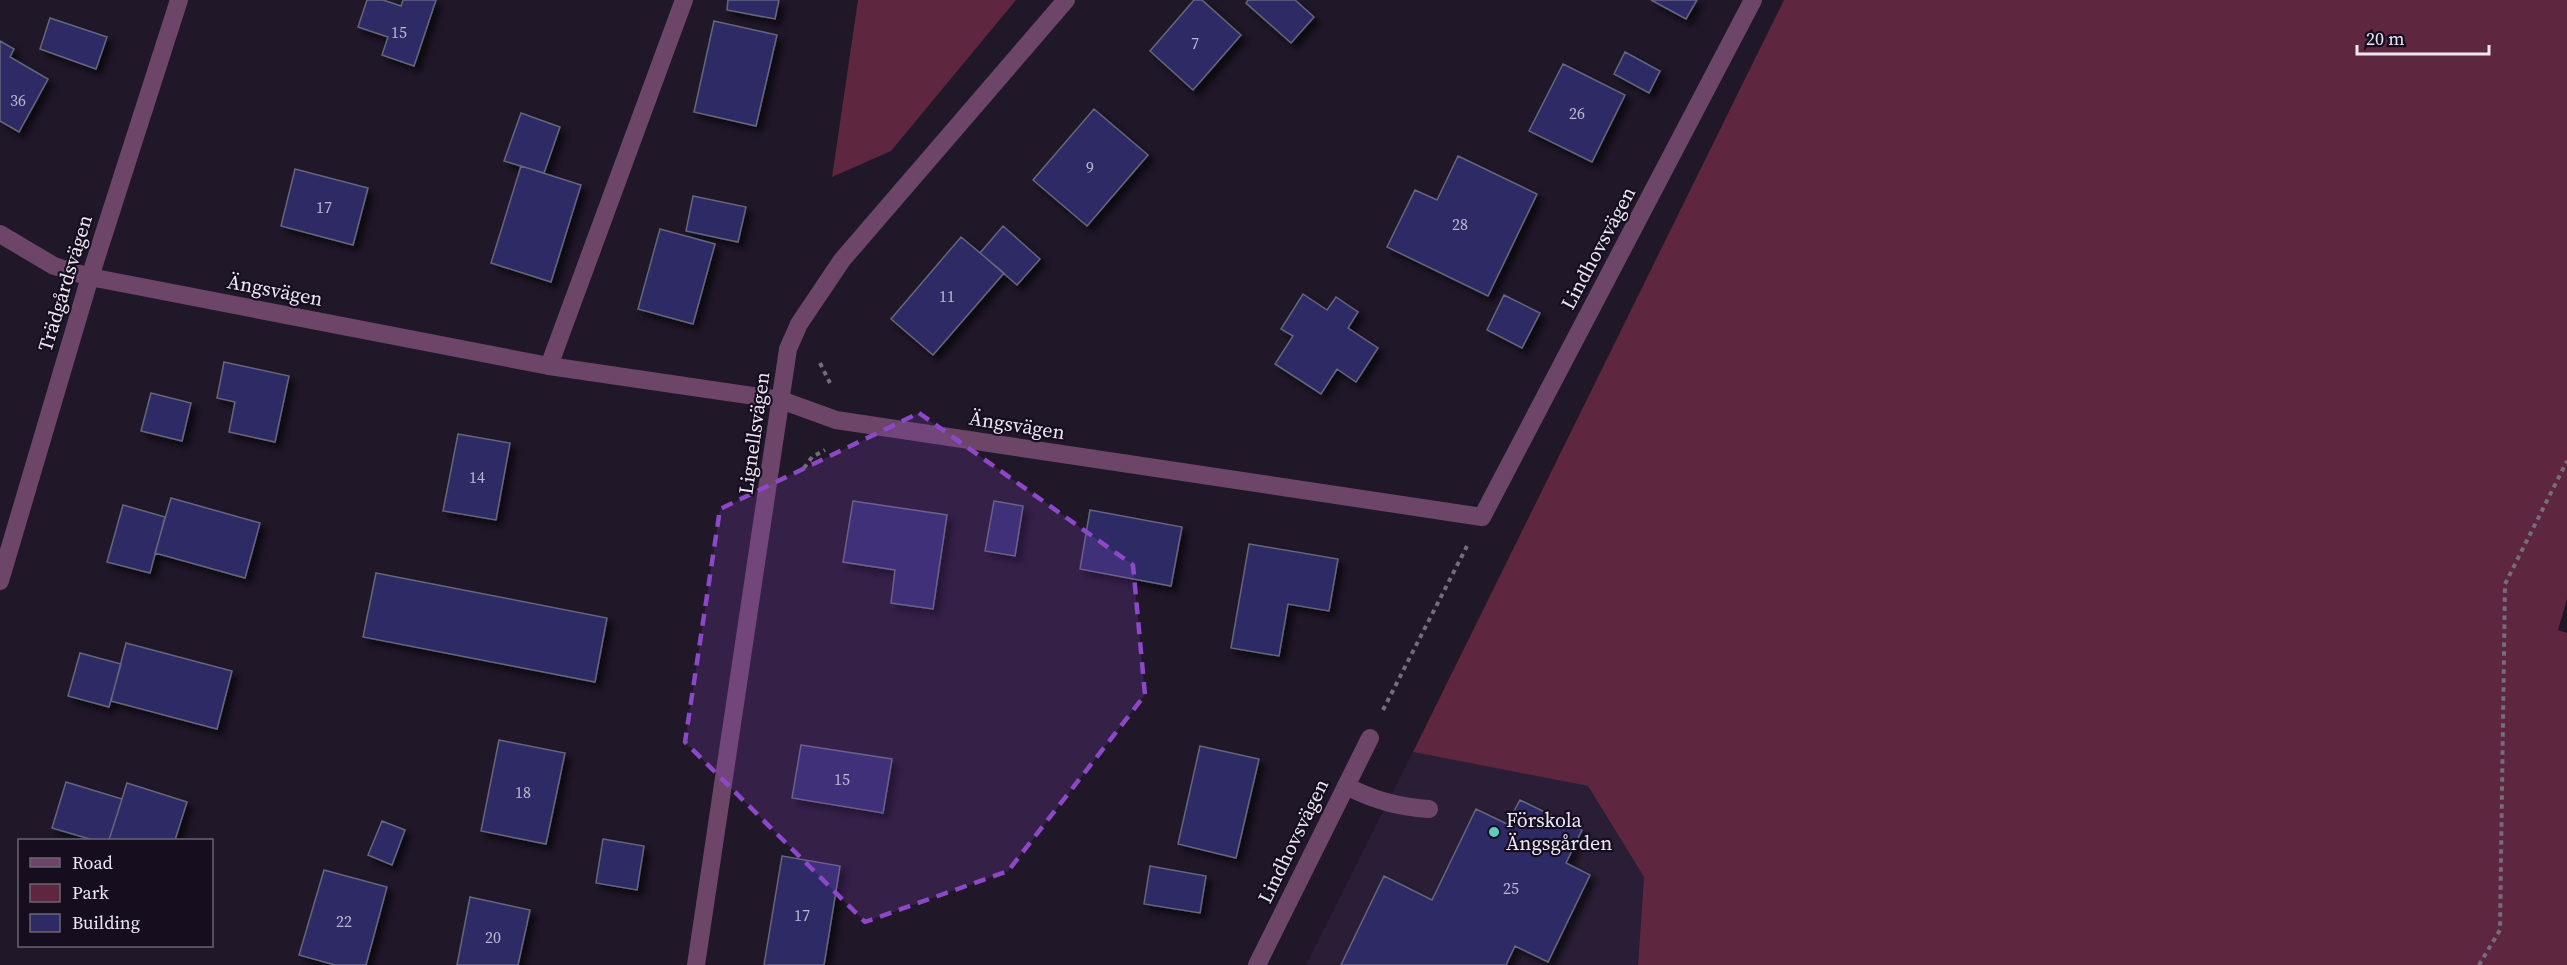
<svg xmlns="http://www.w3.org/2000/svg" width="2567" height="965" font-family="'Source Serif 4',serif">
	<defs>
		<filter id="shadow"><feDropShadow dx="5.5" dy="5.5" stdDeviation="3" flood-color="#0009"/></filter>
	</defs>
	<rect width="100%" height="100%" fill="#201729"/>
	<!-- built -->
	<path fill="#291e35" d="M1413,752L1588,786L1644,877L1638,965H1306Z"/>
	<!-- green -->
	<path fill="#5f263f" d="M858,0H1016L891,151L832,177Z
		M1784,0H2567V599L2558,630L2567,633V965H1638L1644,877L1588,786L1413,752Z"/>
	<!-- building -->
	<path fill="#2d2a66" stroke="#64667c" stroke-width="1.5" filter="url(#shadow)" d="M367,0H383L401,6L403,0H436L414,66L382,55L388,37L358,27Z
		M728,0H779L775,19L727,10Z
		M1194,0H1202L1241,35L1193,90L1150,51Z
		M1248,0H1295L1314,17L1291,43L1246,3Z
		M1651,0H1697L1686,19Z
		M50,18L107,37L96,69L40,49Z
		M714,21L777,35L756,126L694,112Z
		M0,41L14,49L10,57L48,79L19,132L0,121Z
		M1625,52L1660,71L1649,93L1614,74Z
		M1563,64L1625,95L1592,162L1529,131Z
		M1094,109L1148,155L1087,226L1033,180Z
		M521,113L560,127L544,173L504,161Z
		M1458,156L1537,194L1488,296L1387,247L1415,190L1437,200Z
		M521,166L581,185L551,282L491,263Z
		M295,169L368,188L353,245L281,226Z
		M693,196L746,207L738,242L686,231Z
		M1003,226L1040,259L1017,285L980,253Z
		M660,229L715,244L693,324L638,309Z
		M961,237L1004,273L933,355L891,319Z
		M1303,294L1327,310L1336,297L1358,312L1348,328L1378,348L1356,382L1337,369L1321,394L1275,364L1293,336L1281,329Z
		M1504,295L1540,313L1522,348L1487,330Z
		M224,362L289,376L275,442L229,432L235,402L217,398Z
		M151,393L191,403L182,441L141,431Z
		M458,434L510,443L496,520L443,511Z
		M171,498L260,523L245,578L155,553Z
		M853,501L947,515L933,609L891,603L895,570L843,562Z
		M994,501L1023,506L1015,556L985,551Z
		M123,505L165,517L150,573L107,562Z
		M1090,510L1182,527L1171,586L1080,569Z
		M1249,544L1338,559L1329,611L1288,604L1279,656L1231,648Z
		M376,573L607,618L595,682L363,637Z
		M126,643L232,671L217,729L111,701Z
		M80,653L121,664L109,707L68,696Z
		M499,740L565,753L546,844L481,831Z
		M801,745L892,759L883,813L792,798Z
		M1200,746L1259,759L1236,858L1178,844Z
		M66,782L122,799L109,840H93L52,828Z
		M127,783L187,802L175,840H109Z
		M1520,800L1582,830L1566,863L1590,875L1548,962L1515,946L1506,965H1341L1384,876L1432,900L1476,809L1507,824Z
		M382,821L405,830L392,865L368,855Z
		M603,839L644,846L637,890L596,883Z
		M782,856L840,866L824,965H764Z
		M1150,866L1206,876L1200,913L1144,904Z
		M324,870L387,887L366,965H335L299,955Z
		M470,897L530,910L518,965H457Z"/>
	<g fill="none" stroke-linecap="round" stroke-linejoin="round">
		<!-- path -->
		<path stroke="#756d7d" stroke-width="4" stroke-dasharray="4.5 4.5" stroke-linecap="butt" d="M820,363L830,383
			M804,468L812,457L825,450
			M1383,710L1467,546
			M2479,965L2500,930L2505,584L2567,461"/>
		<!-- service -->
		<path stroke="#6c4568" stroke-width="18" d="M549,366L684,0
			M1346,786C1374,800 1398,807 1429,809"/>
		<!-- minor -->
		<path stroke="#6c4568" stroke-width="18" d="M0,234L54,266L90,277L549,366L781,400L836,420L1482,517L1753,0
			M0,581L90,277L179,0
			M696,965L788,349L799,324L842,260L1066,0
			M1257,965L1370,738"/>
	</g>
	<!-- marked area -->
	<path fill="#8c48c7" fill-opacity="0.2" stroke="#8c48c7" stroke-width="4.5" stroke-dasharray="12 8" stroke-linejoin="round" d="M919,413L1133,565L1145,695L1008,871L865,922L685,742L720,509Z"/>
	<!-- markers -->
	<circle fill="#5bcebc" stroke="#160e1f" stroke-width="2" cx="1494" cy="832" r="6"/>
	<g text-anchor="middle" stroke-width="4.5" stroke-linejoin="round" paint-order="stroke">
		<!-- number labels -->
		<g font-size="16" fill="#bcb8d0">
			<text x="399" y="38">15</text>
			<text x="1195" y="49">7</text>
			<text x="18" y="106">36</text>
			<text x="1577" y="119">26</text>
			<text x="1090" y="173">9</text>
			<text x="324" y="213">17</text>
			<text x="1460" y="230">28</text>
			<text x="947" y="302">11</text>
			<text x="477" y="483">14</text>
			<text x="842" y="785">15</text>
			<text x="523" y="798">18</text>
			<text x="1511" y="894">25</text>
			<text x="802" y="921">17</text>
			<text x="344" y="927">22</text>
			<text x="493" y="943">20</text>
		</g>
		<!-- street labels -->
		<g font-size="20" fill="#ece7f3" stroke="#160e1f">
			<text transform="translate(1598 248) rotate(-62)" y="7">Lindhovsvägen</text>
			<text transform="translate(65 283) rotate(-73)" y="7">Trädgårdsvägen</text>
			<text transform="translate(275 290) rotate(11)" y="7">Ängsvägen</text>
			<text transform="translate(1017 425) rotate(9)" y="7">Ängsvägen</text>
			<text transform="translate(754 433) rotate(-82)" y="7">Lignellsvägen</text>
			<text transform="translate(1293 841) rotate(-64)" y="7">Lindhovsvägen</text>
		</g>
		<!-- poi labels -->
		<g font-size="20" fill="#ece7f3" stroke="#160e1f" text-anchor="start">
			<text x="1506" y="827">Förskola<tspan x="1506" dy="23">Ängsgården</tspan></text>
		</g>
	</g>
	<!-- legend -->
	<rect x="18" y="839" width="195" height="108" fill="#160e1f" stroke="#6c6574" stroke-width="1.5"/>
	<rect x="30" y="858" width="30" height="9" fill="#6c4568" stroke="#6c6574" stroke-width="1.5"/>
	<text x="72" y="869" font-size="18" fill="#ece7f3">Road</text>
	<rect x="30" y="884" width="30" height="18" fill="#5f263f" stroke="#6c6574" stroke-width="1.5"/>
	<text x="72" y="899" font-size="18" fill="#ece7f3">Park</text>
	<rect x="30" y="914" width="30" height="18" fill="#2d2a66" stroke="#6c6574" stroke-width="1.5"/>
	<text x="72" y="929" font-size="18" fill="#ece7f3">Building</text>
	<!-- scale -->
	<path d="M2357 45v9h132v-9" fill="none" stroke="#ece7f3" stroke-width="3"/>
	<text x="2366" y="45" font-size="18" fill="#ece7f3" stroke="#160e1f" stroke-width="4.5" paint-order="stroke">20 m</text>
</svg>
